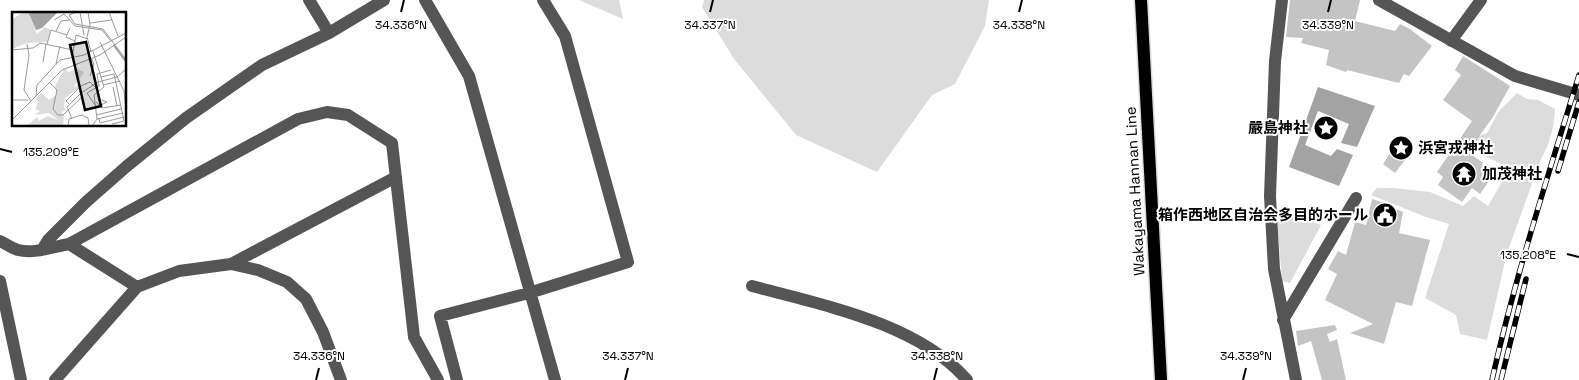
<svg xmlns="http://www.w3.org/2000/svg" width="1579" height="380" font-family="'Space Grotesk','Noto Sans JP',sans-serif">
	<rect width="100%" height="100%" fill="#fff"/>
	<!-- green -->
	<path fill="#dcdcdc" d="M579,0H619L623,19Z
		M704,0H989L985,26L955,84L932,95L877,172L796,135L734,59L702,7Z
		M1517,93L1527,99L1538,100L1555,109C1554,127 1550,144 1541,159L1507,253L1487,340L1460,334L1456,315L1425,298L1449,224L1426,217L1371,195L1377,188H1393L1430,192L1463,206L1474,196L1488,206L1509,170C1498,159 1479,158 1472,143L1476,137L1487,133L1499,111Z
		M1276,208L1321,225L1290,283L1282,281Z"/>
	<!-- water -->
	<path fill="#a3a3a3" d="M1318,87L1375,106L1357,147L1341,143L1349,124L1318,111L1305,145L1331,156L1337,149L1353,155L1339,186L1289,167Z"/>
	<!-- building -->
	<path fill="#c4c4c4" d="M1290,0H1360L1355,21L1395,31L1400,24L1410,29L1432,46L1409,76L1404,74L1399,83L1347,70L1346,72L1326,65L1329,50L1301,43L1303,38L1286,37Z
		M1463,56L1510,86L1493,117L1470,149L1473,152L1471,154L1483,163L1482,166L1494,174L1480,194L1472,188L1462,202L1438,185L1443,177L1437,172L1472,121L1443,100L1461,75L1455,70Z
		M1400,138L1414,148L1395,173L1383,164Z
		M1372,199L1394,206V208L1403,212L1399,233L1430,240L1412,306L1396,302L1384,344L1350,333L1373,324L1325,300L1337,274L1328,269L1338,251L1346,255L1355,222L1366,225Z
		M1335,325L1337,330L1327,334L1330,342L1337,339L1346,380H1322L1311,341L1298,346L1296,331Z"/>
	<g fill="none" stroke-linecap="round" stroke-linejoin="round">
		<defs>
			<path id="major" d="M1141,0L1161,380"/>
		</defs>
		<!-- major casing -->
		<use href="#major" stroke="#dbdbdb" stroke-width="15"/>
		<!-- minor -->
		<path stroke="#555" stroke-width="12" d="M309,0L329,33
			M425,0L469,76L555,380
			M1282,0L1275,61L1270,196L1274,269L1296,380
			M1379,0L1515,76L1579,95
			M1451,41L1481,0
			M0,241C6,244 12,248 18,250C34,254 53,247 69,244L298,119L327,112L348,115L392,143L414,337L438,380
			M69,244L137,287
			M42,250L48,240L86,202L127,166L186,118L262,65L329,33L384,0
			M231,264L396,177
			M0,281L21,380
			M752,286C822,305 918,323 967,380
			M1283,320L1356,198
			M55,380L137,287L179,271L231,264L258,270L287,282L306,299L323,332L341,380
			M457,380L440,316L529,293L628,262L565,36L543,0"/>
		<!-- major -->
		<use href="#major" stroke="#000" stroke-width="12"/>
		<defs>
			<path id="rail" d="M1558,171L1579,102
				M1492,380C1515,277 1548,176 1579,75
				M1501,380L1526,279"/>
		</defs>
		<!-- rail casing -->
		<use href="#rail" stroke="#000" stroke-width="5.5"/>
		<!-- rail -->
		<use href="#rail" stroke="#fff" stroke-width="4" stroke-dasharray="11" stroke-linecap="butt"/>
	</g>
	<!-- ticks -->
	<path fill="none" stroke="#000" stroke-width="2" d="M401,12L404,0M710,12L713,0M1019,12L1022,0M1328,12L1331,0M0,149L12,152M1567,254L1579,257M316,380L319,368M625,380L628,368M934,380L937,368M1243,380L1246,368"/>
	<!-- icons -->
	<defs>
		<symbol id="sight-disc" viewBox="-11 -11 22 22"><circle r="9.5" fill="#000" stroke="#fff"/><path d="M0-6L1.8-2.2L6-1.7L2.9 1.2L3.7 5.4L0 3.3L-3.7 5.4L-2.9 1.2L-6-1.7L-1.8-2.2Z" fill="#fff"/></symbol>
		<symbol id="temple-disc" viewBox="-11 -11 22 22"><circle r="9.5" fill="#000" stroke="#fff"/><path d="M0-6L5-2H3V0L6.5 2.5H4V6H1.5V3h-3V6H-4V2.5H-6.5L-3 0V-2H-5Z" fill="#fff"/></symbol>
		<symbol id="civic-disc" viewBox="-11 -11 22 22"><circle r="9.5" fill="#000" stroke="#fff"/><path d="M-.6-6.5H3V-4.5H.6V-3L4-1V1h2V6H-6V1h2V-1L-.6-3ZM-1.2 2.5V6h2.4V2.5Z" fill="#fff"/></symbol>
	</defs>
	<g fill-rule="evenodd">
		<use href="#sight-disc" x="1312" y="114" width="28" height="28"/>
		<use href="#sight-disc" x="1387" y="134" width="28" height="28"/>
		<use href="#temple-disc" x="1450" y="160" width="28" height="28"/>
		<use href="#civic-disc" x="1371" y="201" width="28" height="28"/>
	</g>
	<g text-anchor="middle" stroke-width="4" stroke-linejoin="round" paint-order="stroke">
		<!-- poi labels -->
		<g font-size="15" font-weight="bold" fill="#000" stroke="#fff" text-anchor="end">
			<text x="1308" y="133">嚴島神社</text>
			<text x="1418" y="153" text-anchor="start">浜宮戎神社</text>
			<text x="1482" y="179" text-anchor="start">加茂神社</text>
			<text x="1368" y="220">箱作西地区自治会多目的ホール</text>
		</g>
		<!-- street labels -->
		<g font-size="15" fill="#000" stroke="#fff">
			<text transform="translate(1135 191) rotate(-93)" y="5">Wakayama Hannan Line</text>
		</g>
	</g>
	<!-- overview -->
	<g transform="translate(12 12)">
		<rect width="114" height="114" fill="#fff"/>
		<path d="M12,0H16L25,22L33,15L39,18L35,30L15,31L0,37V7ZM53,56L56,60L65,57L72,60L62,75L68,72L67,76L53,86L52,96L55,98L49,100L52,103L51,114H15L25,105L27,109L36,104L46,108L37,101L22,103L28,99L23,97L26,91L24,86L29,81L37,88L45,82L43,74Z" fill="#dcdcdc"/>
		<path d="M16,0H46L30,16L24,18Z" fill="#a3a3a3"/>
		<path fill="none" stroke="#a3a3a3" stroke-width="2.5" d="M102,33L114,49"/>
		<path fill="none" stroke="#999" stroke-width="1" d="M64,0L57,3L63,12L91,17L103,33M68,0L72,23M76,0L78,13L75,25L79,40M97,0L106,24M42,8L52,2L63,14L90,18L99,29M78,11L100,8M58,16L54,25L63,29M44,19L49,9L58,8M88,30L112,79L114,97M15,32L17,43L12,78L19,89M35,32L39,18L55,23M0,38L21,36L28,31L61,38M81,39L92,75L82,83L85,107M60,46L64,23L76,27M31,50L34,32M44,52L48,34M78,64L82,52L79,46M89,65L102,62L112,109L100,112M37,70L45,78L41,97L46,103H51L71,84M91,73L108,69M101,75L105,94M24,84L25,73L48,48L72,43L114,21M0,88H16M84,90L90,96L109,93M57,92L54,89L69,74L78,70L84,76M83,93L75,81L87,74L85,62L99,58M83,96L95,90L90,88M84,103L109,97M60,107L55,95L69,81L86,70L105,65L114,57M87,107L88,111L112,105M0,108L50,58L88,43L114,25M56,114L57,107L70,103L76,106L77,114M80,114L85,107L111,101"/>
		<path fill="#000" fill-opacity="0.15" stroke="#000" stroke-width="2.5" d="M74,30L89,94L73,98L58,33Z"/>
		<rect width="114" height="114" fill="none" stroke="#000" stroke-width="2.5"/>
	</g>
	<g font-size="12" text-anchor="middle" fill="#000" stroke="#fff" stroke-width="4" stroke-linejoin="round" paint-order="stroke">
		<text x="401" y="29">34.336°N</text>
		<text x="710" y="29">34.337°N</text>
		<text x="1019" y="29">34.338°N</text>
		<text x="1328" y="29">34.339°N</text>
		<text x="51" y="156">135.209°E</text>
		<text x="1528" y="259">135.208°E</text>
		<text x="319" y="360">34.336°N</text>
		<text x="628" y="360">34.337°N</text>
		<text x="937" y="360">34.338°N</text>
		<text x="1246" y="360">34.339°N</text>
	</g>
</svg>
